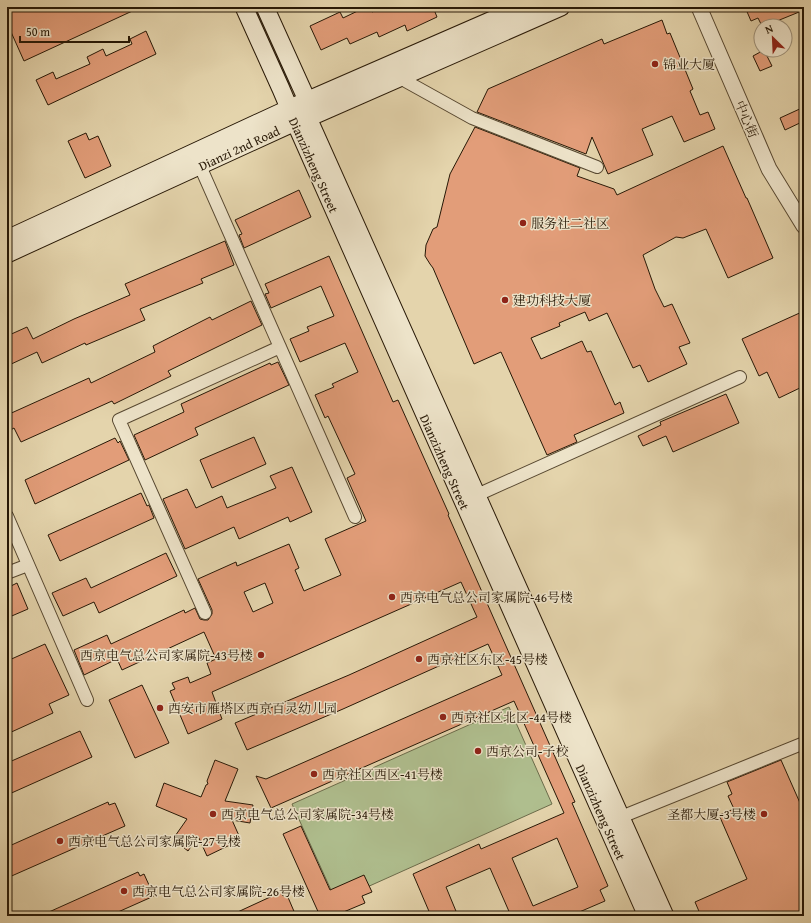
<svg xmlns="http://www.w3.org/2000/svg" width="811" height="923" font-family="'Gentium Book Plus','Noto Serif SC',serif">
	<rect width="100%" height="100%" fill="#e4d4ac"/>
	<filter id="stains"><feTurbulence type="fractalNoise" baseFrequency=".005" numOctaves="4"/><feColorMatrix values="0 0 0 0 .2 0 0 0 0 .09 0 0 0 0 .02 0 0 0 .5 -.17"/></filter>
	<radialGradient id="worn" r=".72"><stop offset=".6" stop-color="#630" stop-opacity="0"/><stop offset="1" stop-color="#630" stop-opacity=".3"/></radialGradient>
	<!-- garden -->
	<path fill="#afbe8e" stroke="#6b6b4a" d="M509,707L552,804L336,901L292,804Z"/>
	<!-- building -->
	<path fill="#e29d79" stroke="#271806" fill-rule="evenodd" d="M7,7H141L24,61L7,23Z
		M366,7H370L372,12L383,7H433L437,17L407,31L405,25L379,37L377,32L350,44L347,38L321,50L310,26L340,12L343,18Z
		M745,7H804V10L777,21L778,23L771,26H762L758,18L751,21Z
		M662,20L667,34L670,33L693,89L690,91L700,115L708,112L715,129L684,142L672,116L642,129L653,155L608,174L592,137L586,154L477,112L488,89L602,39L604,44Z
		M146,31L156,54L48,105L36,80L53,72L56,79L90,64L87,57L103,49L106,56L132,44L130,39Z
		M764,50L772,66L760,71L753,56Z
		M804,107V121L785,130L780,118Z
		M475,127L580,168L577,176L614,189L617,195L723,146L746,198H747L773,258L728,278L706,229L683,238L676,237L643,255L655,289L664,307L672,304L690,343L679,347L687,364L648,382L640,365L633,368L607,313L589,321L585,312L559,323L560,326L531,338L541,359L582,341L587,352L591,351L615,405L620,402L624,413L574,435L577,442L547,455L501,352L474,364L433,268L430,264L425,256L426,245L433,229L437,227L450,174Z
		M86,133L89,140L98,136L111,166L85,178L68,141Z
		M299,190L311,217L244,248L239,235L242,234L235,220Z
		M225,241L234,265L201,279L203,283L140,309L145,320L86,345L85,343L42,363L37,352L7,366V336L27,327L33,339L74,319L130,295L125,284Z
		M329,256L393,402L398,400L449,514L448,515L575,802L572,803L608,886L600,890L605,901L570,916H511L490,868L446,887L458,916H431L413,874L479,844L481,849L564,813L514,701L271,808L256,776L266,779L502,675L488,644L343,709L247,750L235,723L349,675L477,617L461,582L212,692L222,719L188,734L170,691L175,689L172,683L188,677L190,683L211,674L207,663L216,659L204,632L122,670L117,659L84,675L74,650L107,635L111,644L184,610L185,613L195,608L200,619L204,620H208L212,614V610L198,579L236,562L237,566L289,544L299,568L295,570L304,591L341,575L325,539L366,521L347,478L355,474L328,416L325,418L315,395L334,387L332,384L358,372L345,343L300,362L290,339L309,331L307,327L334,316L321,286L271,308L265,294L269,293L265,284ZM265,583L273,603L253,612L244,592ZM557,838L578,887L533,906L512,858Z
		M251,301L262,325L168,371L171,376L114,404L112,401L21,442L14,428L7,432V415L89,378L91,383L155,352L153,346L210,317L212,320Z
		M804,311V386L779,398L767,372L759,376L742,339Z
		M278,362L289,385L195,428L198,435L145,460L134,435L184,412L181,404L270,363L271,365Z
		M726,394L739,423L673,452L666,436L643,446L638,436L661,425L660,422Z
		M254,437L266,464L212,488L200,460Z
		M115,438L118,443L120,441L129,460L35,504L25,480Z
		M292,467L312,512L290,522L288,517L239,539L234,527L185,549L163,499L187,489L196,508L222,496L227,508L276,488L270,476Z
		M141,493L147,506L149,505L154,518L60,561L48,535Z
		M166,553L177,576L99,613L94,602L63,616L52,593L86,578L91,588Z
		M17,583L28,609L7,618V588Z
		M45,644L69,695L49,704L53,713L7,734V661Z
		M142,685L169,743L135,758L109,700Z
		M80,731L92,757L7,795V763Z
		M215,760L238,769L225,801L253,805L250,823L232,820L240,838L234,841V843L207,856L198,836L188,851L173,839L187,819L156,806L164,783L201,797L206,785L208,784L207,781Z
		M781,760L804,812V916H701L695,902L747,879L719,815L734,809L728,796L732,794L727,782Z
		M108,802L109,805L115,803L125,826L7,878V847Z
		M301,826L330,890L364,875L372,892L362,896L365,903L334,916H320L283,834Z
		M138,872L140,876L144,874L154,896L109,916H40Z
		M281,892L283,896L287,895L296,916H229Z"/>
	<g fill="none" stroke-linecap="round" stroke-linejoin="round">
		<defs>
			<path id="minor" d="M400,78L472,118L597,167
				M200,166L355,517
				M477,495L740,377
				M7,516L87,700
				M7,573L28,565
				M205,613L119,420L280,347
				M621,817L804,743"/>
			<path id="tertiary" d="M699,7L769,169L804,226"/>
			<path id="secondary" d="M244,7L281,89L295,122L647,916
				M265,7L307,100L308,118L665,916
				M7,239L290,108L522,7
				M7,254L295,122L308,118L561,7"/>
		</defs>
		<!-- minor casing -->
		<use href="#minor" stroke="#564730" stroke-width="14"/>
		<!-- tertiary casing -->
		<use href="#tertiary" stroke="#564730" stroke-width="17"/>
		<!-- secondary casing -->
		<use href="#secondary" stroke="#271806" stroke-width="19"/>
		<!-- minor -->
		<use href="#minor" stroke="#ede3c9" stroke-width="12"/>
		<!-- tertiary -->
		<use href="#tertiary" stroke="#ede3c9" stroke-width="15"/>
		<!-- secondary -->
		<use href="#secondary" stroke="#ede3c9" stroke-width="17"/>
	</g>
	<!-- markers -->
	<g fill="#8f2418" stroke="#ede3c9" stroke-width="1.5">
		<circle cx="655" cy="64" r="4"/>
		<circle cx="523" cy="223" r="4"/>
		<circle cx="505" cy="300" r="4"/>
		<circle cx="392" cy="597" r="4"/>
		<circle cx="261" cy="655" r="4"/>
		<circle cx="419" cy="659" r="4"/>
		<circle cx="160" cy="708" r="4"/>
		<circle cx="443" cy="717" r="4"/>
		<circle cx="478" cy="751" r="4"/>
		<circle cx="314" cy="774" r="4"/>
		<circle cx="213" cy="814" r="4"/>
		<circle cx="764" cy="814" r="4"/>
		<circle cx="60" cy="841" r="4"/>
		<circle cx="124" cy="891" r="4"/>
	</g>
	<g text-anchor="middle" stroke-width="3" stroke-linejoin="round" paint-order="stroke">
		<!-- poi labels -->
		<g font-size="13" fill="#271806" stroke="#ede3c9" text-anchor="start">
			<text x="663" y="69">锦业大厦</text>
			<text x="531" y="228">服务社二社区</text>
			<text x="513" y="305">建功科技大厦</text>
			<text x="400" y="602">西京电气总公司家属院-46号楼</text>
			<text x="253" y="660" text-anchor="end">西京电气总公司家属院-43号楼</text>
			<text x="427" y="664">西京社区东区-45号楼</text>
			<text x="168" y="713">西安市雁塔区西京百灵幼儿园</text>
			<text x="451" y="722">西京社区北区-44号楼</text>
			<text x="486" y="756">西京公司-子校</text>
			<text x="322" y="779">西京社区西区-41号楼</text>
			<text x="221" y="819">西京电气总公司家属院-34号楼</text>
			<text x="756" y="819" text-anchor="end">圣都大厦-3号楼</text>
			<text x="68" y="846">西京电气总公司家属院-27号楼</text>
			<text x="132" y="896">西京电气总公司家属院-26号楼</text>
		</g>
		<!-- street labels -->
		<g font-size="13" fill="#271806" stroke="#ede3c9">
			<text transform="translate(747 119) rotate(67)" y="5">中心街</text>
			<text transform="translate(239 148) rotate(-25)" y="5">Dianzi 2nd Road</text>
			<text transform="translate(314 165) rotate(66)" y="5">Dianzizheng Street</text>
			<text transform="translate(445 462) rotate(66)" y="5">Dianzizheng Street</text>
			<text transform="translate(601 812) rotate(66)" y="5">Dianzizheng Street</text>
		</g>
	</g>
	<!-- margin -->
	<rect width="811" height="923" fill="none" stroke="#e4d4ac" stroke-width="24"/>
	<rect x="8" y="8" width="795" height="907" fill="none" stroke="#271806" stroke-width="2"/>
	<rect x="12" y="12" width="787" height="899" fill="none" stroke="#271806"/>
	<!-- north arrow -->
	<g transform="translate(773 38) rotate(336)"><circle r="19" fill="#ede3c9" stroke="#9e927b"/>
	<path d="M0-3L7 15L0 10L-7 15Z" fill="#8f2418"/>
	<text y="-6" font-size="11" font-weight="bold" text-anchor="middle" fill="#271806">N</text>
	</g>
	<!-- scale -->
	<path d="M20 36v6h109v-6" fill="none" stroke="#271806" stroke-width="2"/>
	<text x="26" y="36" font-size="12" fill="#271806" stroke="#ede3c9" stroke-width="3" paint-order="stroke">50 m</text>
	<rect width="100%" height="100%" filter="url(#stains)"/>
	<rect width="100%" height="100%" fill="url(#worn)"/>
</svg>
